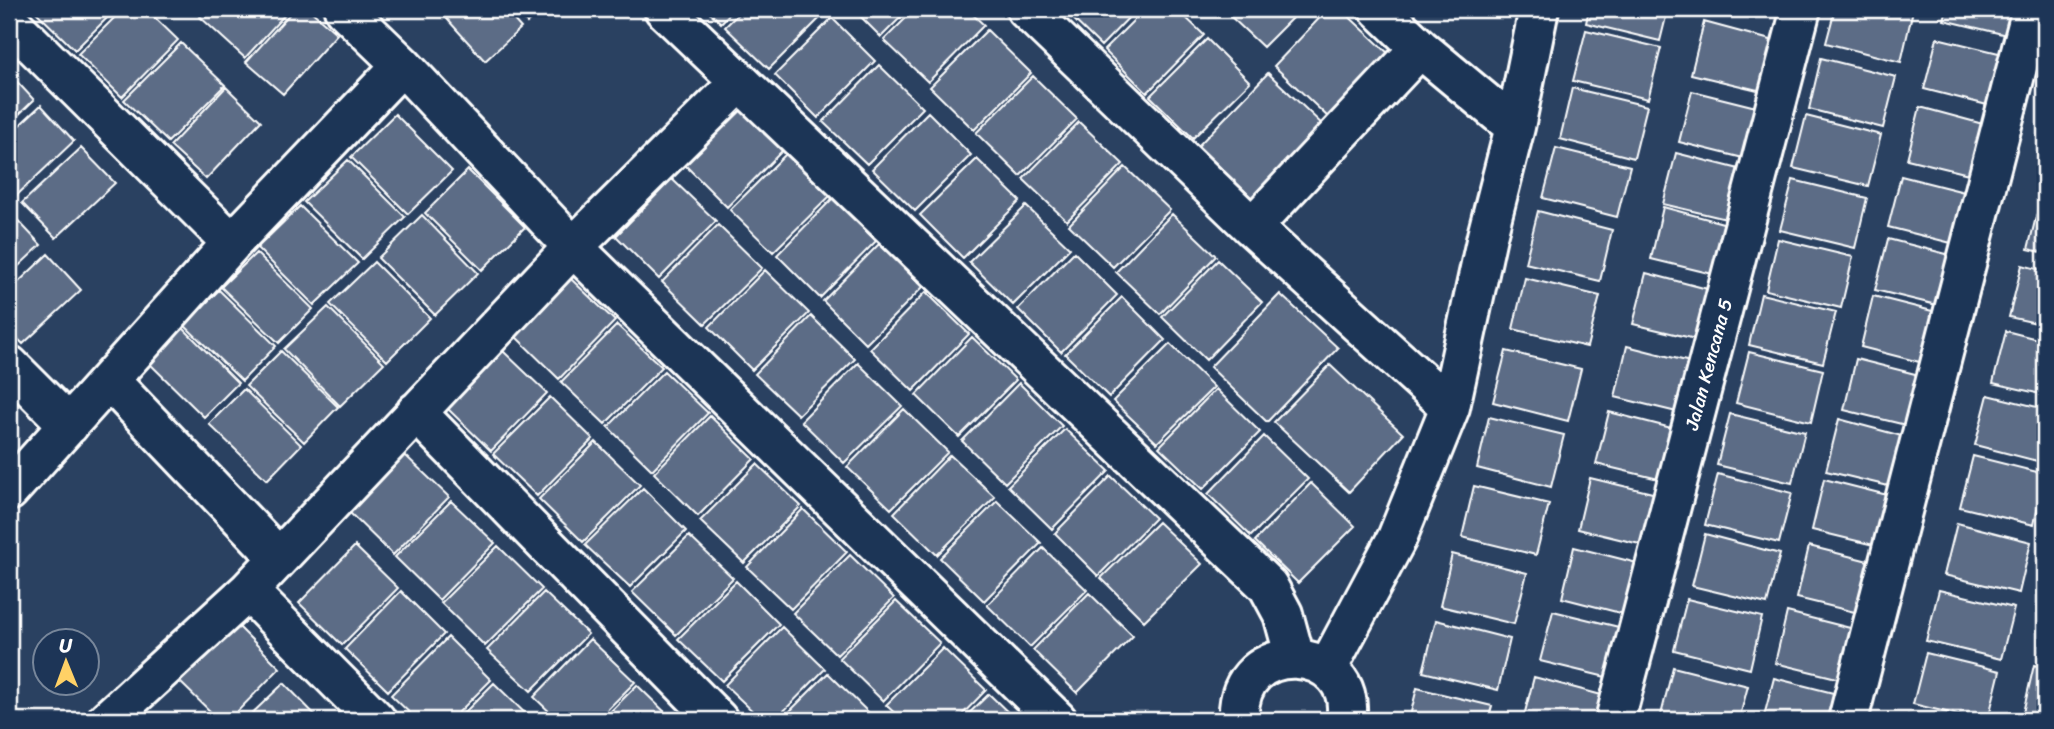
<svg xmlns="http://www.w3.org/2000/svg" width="2054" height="729" font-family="Sriracha,sans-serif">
	<rect width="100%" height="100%" fill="#2a4161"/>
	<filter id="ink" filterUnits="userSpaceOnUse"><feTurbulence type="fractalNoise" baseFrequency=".0143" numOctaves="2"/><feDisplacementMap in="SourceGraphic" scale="14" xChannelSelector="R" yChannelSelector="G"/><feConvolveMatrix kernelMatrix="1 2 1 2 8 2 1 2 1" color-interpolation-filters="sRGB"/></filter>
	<g filter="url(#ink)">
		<!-- building -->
		<path fill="#5b6c86" stroke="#fff" stroke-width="2" d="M33,9H116L75,50Z
			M123,9H146L178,40L122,97L78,54Z
			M207,9H290L245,58L200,17Z
			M294,9H309L337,34L283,94L246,62Z
			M438,9H504L521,28L485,61Z
			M514,9H543L527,23Z
			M706,9H734L721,23Z
			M743,9H822L826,12L769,69L725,27Z
			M853,9H909L881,37Z
			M915,9H967L984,25L928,82L884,40Z
			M1063,9H1137L1101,46Z
			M1145,9H1177L1204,35L1147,93L1104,50Z
			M1233,9H1301L1263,47L1228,14Z
			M1328,9H1341L1389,54L1329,118L1274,66Z
			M1589,9H1668L1660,41L1586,23Z
			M1754,9H1785L1783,16Z
			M1835,9L1913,10L1901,62L1826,43Z
			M1947,9H2026L2019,38L1944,20Z
			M832,18L875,61L818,118L775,75Z
			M1704,22L1778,42L1766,92L1691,74Z
			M987,30L1031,73L974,130L930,87Z
			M1586,30L1661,48L1648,99L1573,81Z
			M1937,38L2011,56L1999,108L1924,89Z
			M1207,39L1250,82L1193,138L1150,96Z
			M181,43L225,85L168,142L124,100Z
			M1821,58L1896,77L1883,128L1809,109Z
			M879,65L923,108L867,164L823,122Z
			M9,73L34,100L9,124Z
			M1268,73L1325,127L1255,201L1198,146Z
			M1033,76L1077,119L1020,176L976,133Z
			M226,87L261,121L206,179L170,146Z
			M1572,88L1647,106L1634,158L1560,139Z
			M1692,91L1768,110L1755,161L1679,142Z
			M41,105L74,141L16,196L9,189V135Z
			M741,107L784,149L727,207L684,164Z
			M1920,107L1994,127L1981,177L1907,159Z
			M928,112L971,155L915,211L872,169Z
			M395,114L452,171L408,214L351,157Z
			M1806,116L1881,135L1868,186L1793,168Z
			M1079,122L1123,164L1067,221L1023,179Z
			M81,148L115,183L56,238L22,203Z
			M1556,148L1630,166L1617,217L1543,198Z
			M787,153L830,196L773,252L730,210Z
			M1676,153L1751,172L1739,222L1663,204Z
			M977,159L1020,201L963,258L920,215Z
			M348,160L405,217L362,259L304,202Z
			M1125,167L1170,210L1113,267L1069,225Z
			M468,170L525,227L482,270L425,213Z
			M1901,176L1976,195L1963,246L1888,227Z
			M672,179L716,221L659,279L616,236Z
			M1793,180L1867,198L1855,248L1780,230Z
			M2041,197L2045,199V253L2028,249Z
			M833,198L876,241L820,298L777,255Z
			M300,206L358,263L314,305L257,248Z
			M1026,206L1070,248L1013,305L969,262Z
			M1663,207L1738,227L1725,277L1651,259Z
			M9,211L41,245L9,275Z
			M1538,211L1612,230L1600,281L1525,263Z
			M1172,214L1216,256L1160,314L1116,272Z
			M422,215L478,273L435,315L378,258Z
			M718,225L762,268L705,324L662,282Z
			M1778,239L1853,257L1841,308L1766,290Z
			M1888,239L1962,258L1949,308L1875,290Z
			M879,244L923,287L866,344L823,301Z
			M1074,252L1117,295L1061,352L1018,309Z
			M256,253L313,309L279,343L221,287Z
			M48,254L81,290L23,344L9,330V291Z
			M1218,260L1262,302L1206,360L1162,317Z
			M374,262L430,318L387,361L330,304Z
			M2022,265L2045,271V325L2009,317Z
			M765,270L809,313L752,370L709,327Z
			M1646,273L1719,292L1708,342L1633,324Z
			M1525,278L1600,296L1587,347L1513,329Z
			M571,279L615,321L559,379L515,336Z
			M219,290L276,346L242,381L184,325Z
			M926,292L969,334L913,391L870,349Z
			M1280,294L1338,348L1267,422L1210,367Z
			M1761,294L1836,312L1823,363L1749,345Z
			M1873,296L1948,315L1935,366L1861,347Z
			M1122,297L1165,340L1109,397L1065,354Z
			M328,307L384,363L340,406L284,349Z
			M811,316L855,359L798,415L755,374Z
			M617,325L662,367L605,424L561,382Z
			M181,326L238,383L204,417L147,361Z
			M2006,331L2045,341V395L1993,383Z
			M972,337L1016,380L959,437L916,395Z
			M1170,344L1214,387L1157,443L1113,401Z
			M1627,346L1702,365L1689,415L1615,397Z
			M281,351L338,407L304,442L246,386Z
			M503,351L547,393L491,451L447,408Z
			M1506,351L1581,369L1568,421L1493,402Z
			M1749,352L1823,370L1811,422L1736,403Z
			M1856,359L1931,378L1918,428L1844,410Z
			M858,363L902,406L844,463L801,421Z
			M1330,365L1403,434L1349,492L1274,422Z
			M664,371L708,413L652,470L608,427Z
			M1019,383L1062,426L1005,483L962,441Z
			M244,389L301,445L267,480L209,424Z
			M1216,389L1260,432L1203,489L1159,447Z
			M1988,395L2045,409V463L1975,445Z
			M550,397L593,439L537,496L493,454Z
			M904,409L948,452L891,509L847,467Z
			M1609,412L1683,431L1671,482L1596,464Z
			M1730,414L1805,432L1792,483L1717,465Z
			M710,416L754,459L698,516L654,473Z
			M1489,417L1564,435L1551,487L1477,468Z
			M1839,419L1913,439L1901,489L1826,471Z
			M1065,429L1109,471L1052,529L1008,486Z
			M1264,436L1308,479L1251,536L1208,494Z
			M596,442L640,485L583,542L539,499Z
			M405,455L449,497L393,555L349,512Z
			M950,455L995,497L937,555L894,513Z
			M1973,456L2045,474L2034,525L1960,507Z
			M757,464L801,506L744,563L700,521Z
			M1718,474L1792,493L1779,543L1705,525Z
			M1111,476L1155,518L1098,576L1055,533Z
			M1590,478L1665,496L1652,547L1578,529Z
			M1824,479L1899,498L1886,548L1812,530Z
			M1311,483L1355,526L1298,583L1255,541Z
			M1474,486L1549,504L1536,555L1462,537Z
			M643,488L686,531L630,587L585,545Z
			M451,501L495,543L439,600L395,557Z
			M997,501L1041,543L984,601L940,558Z
			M803,509L847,552L791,609L747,567Z
			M1158,522L1202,564L1144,621L1101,578Z
			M1957,523L2031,542L2019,593L1944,575Z
			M1705,534L1780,554L1767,604L1692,586Z
			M689,536L733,578L676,635L632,592Z
			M355,546L398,588L342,645L299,603Z
			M498,546L542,589L485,646L441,603Z
			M1809,546L1884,565L1871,616L1797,598Z
			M1574,547L1649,566L1636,617L1562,598Z
			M1043,548L1087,590L1030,647L987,605Z
			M1452,554L1527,573L1514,624L1440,606Z
			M850,555L894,598L837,655L793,613Z
			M736,581L779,624L722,681L678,639Z
			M1939,590L2014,608L2001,659L1926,641Z
			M401,591L444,634L388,691L345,649Z
			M544,592L588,634L531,691L487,650Z
			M1089,593L1133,636L1077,693L1033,650Z
			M1687,599L1762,617L1750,669L1674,650Z
			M896,601L940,643L883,701L839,658Z
			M1553,611L1627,629L1614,679L1540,661Z
			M1787,612L1862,631L1849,681L1775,663Z
			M1436,620L1510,639L1498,690L1423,672Z
			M237,625L280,668L229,720H219L180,682Z
			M782,627L825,669L775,720H762L725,685Z
			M2045,630V652L2040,651Z
			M448,637L491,680L451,720H417L391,695Z
			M590,639L635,682L597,720H558L534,697Z
			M943,648L986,690L957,720H902L886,705Z
			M1926,653L2000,671L1988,720H1979L1913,704Z
			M2034,665L2045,668V720L2022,717Z
			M1673,667L1748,686L1739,720L1660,719Z
			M828,673L871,715L866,720H781Z
			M1534,677L1609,697L1603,720H1523Z
			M1774,678L1849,697L1843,720H1763Z
			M284,683L320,720H245Z
			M494,683L532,720H457Z
			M637,685L673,720H602Z
			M1417,688L1492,706L1488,720H1409Z
			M989,694L1016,720H962Z
			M1908,715L1928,720H1907Z"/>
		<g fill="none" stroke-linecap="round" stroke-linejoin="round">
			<defs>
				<path id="street" d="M344,9L402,65L573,247L1057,720
					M664,9L1268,586L1283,614L1295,658
					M1026,9L1252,227L1450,407
					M1379,9L1420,48L1515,127
					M9,21L232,243
					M1252,227L1420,48
					M9,365L69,425
					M110,381L279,558
					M416,412L718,720
					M9,491L232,243L402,65
					M248,591L376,720
					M1327,669L1397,538L1450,407L1487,236L1515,127L1539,9
					M107,720L248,591L573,247L740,82
					M1239,720C1234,633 1360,644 1346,720
					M1615,720L1801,9
					M1848,720L2032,9"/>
			</defs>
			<!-- street casing -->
			<use href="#street" stroke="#fff" stroke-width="44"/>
			<!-- street -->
			<use href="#street" stroke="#1d3557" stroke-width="38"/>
		</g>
	</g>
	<g text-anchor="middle" stroke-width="5" stroke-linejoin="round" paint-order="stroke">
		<!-- street labels -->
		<g font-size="19" fill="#fff" stroke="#1d3557">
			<text transform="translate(1708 364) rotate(-75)" y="7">Jalan Kencana 5</text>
		</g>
	</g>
	<!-- margin -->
	<rect width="2054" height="729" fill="none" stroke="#1d3557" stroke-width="35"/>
	<rect x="18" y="18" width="2019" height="694" fill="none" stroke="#fff" stroke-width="2.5" filter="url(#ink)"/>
	<!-- north arrow -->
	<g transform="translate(66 662) rotate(359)"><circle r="33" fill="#1d3557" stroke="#77869a" stroke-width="2"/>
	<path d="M0-5L12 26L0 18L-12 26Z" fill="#ffd166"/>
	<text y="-10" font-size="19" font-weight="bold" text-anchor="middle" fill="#ffffff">U</text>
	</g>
</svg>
